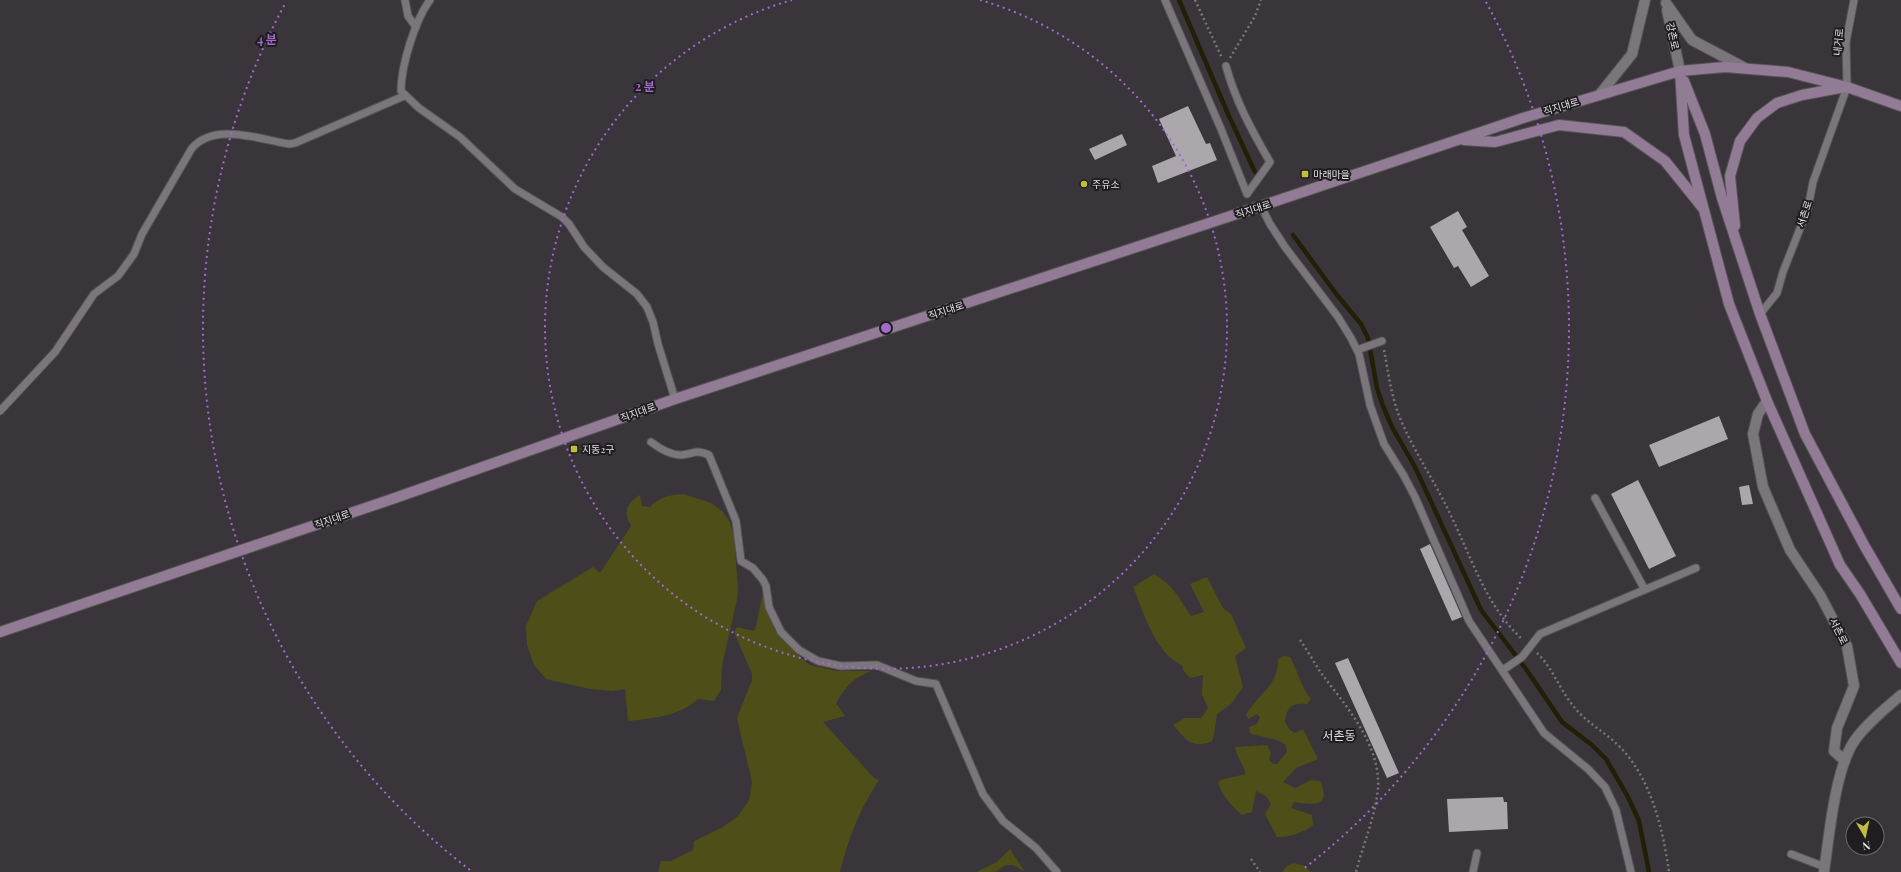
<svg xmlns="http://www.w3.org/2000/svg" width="1901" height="872" font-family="'Playfair Display','Noto Sans KR',serif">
	<rect width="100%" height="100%" fill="#3a353a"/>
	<!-- green -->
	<path fill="#4e4e19" d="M683,494L711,503L722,511L730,522L734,537L738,588L737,600L722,666L721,690L714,701L698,699C678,717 653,718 628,721L625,689L613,691L590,689L546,679L534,665L527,645L526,626L537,601L593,567L600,573L631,526C623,513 626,503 640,495L642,506L650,507C660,497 669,495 683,494Z
		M1154,574C1174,586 1179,598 1191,616L1204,612L1190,584L1207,577L1223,608L1231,614L1246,648L1235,656L1243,687L1231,704L1217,714L1214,735L1212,741C1191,750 1186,739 1173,725L1185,718H1201L1208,708L1202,694L1203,675L1190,678L1183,670V666C1154,652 1145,615 1133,587Z
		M763,592L774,629L780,637L800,657L810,665L837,671H871C850,680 848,685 836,703L845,716L823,722L874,778L879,780C858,813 850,834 840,872H658L661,861H671L693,850L694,841L723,827L738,816L749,800L752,782L737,718L752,680V674L734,632L737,627L754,631L756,626Z
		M1284,656L1290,657C1298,671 1301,688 1311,699L1307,704C1291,703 1287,707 1285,722L1290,730L1295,733L1303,729L1318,759L1296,768L1283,782L1295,788L1311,780L1320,781C1332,807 1314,805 1294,802L1291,808L1312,815L1313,825C1304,832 1289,838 1277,837L1265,814L1271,804L1266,796L1256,791L1252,812L1242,815C1231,805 1223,797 1218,783L1220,780L1246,774C1243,764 1237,757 1235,747L1267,745L1271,753L1269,760L1273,764H1277L1287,752L1286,745C1275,737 1262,738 1250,733L1249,727L1257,724L1260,717L1257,714L1248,719L1246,715C1258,693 1279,686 1278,659Z
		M1010,849L1025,872L1013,865H1006L995,872H976L997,862Z
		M1293,863L1305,866L1310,872H1282L1287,866Z"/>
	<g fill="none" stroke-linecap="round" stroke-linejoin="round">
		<!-- stream -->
		<path stroke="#212006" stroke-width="4.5" d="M1179,0L1228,114L1255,172
			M1293,235L1337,295L1361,324L1368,338L1377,388L1383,406L1392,427L1415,467L1481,610L1526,669L1562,722L1592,745L1606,759L1628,797L1639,821L1649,872"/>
	</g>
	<!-- building -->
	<path fill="#aca6ad" d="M1188,106L1206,144L1210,143L1217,160L1158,183L1152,166L1176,156L1159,119Z
		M1122,134L1127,145L1095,160L1089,149Z
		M1458,211L1467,227L1462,230L1489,276L1471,287L1458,266L1454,268L1430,227Z
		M1719,416L1728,439L1659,467L1649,445Z
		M1638,480L1676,556L1649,569L1611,494Z
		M1749,485L1753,504L1742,505L1739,487Z
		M1430,544L1462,617L1452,621L1420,549Z
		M1348,658L1399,773L1387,778L1335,663Z
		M1503,797L1504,802H1507L1508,829L1449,832L1447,799Z"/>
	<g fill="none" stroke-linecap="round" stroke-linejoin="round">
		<defs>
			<path id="service" d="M405,0L408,16L416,27
				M430,0C415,20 401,66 401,91L419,108L460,137L515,189L562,217L569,224L584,247L603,267L637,294L647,307L653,322L658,344L675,399
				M1165,0L1221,129L1247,194
				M1226,66C1235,100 1252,131 1270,162L1247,194
				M1261,206L1270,224L1285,247L1338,317L1351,338L1359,354L1370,405L1384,444L1404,476L1415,497L1469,621L1544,733L1588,769L1605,787L1616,810L1631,872
				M1760,314L1777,293L1783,272L1808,208L1813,182L1847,87L1846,42L1854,0
				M1357,350L1382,341
				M0,411L55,352L94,294L118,276L134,254L142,234L192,148C215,122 258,139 289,144L295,143L404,96
				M651,442C659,448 670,455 681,455C694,454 695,449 709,455L736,521L741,561L753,568L763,580L766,586L769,607L781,632L799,650L818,661L841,666L877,665L916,681L936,684L983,794L1003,821L1036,848L1057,872
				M1595,498L1645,590
				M1503,670L1522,657L1540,634L1696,568
				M1791,854L1825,867
				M1473,872L1477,853"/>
			<path id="minor" d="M1767,401L1758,414L1753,434L1763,487L1790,550L1820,595L1847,646L1854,686L1837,728L1834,751L1845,761
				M1824,872C1829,837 1835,768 1855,740C1867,723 1885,709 1901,695"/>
			<path id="tertiary" d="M1666,3L1692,40L1745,68
				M1667,10L1680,71
				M1600,94L1632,54L1645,0"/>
			<path id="secondary" d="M1680,71L1684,135L1729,304L1767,401L1840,565L1860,594L1901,663
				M1684,81L1705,134L1722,198L1760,314L1805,434L1864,545L1901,609
				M1464,140L1495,142L1559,125L1624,132L1665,161L1702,207
				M1735,226L1730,176L1740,141L1757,118L1777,103L1802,95L1845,87
				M0,632L395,498L675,399L1261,206L1523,118L1680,71L1725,67L1788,72L1847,87L1901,106"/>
		</defs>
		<!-- service casing -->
		<use href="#service" stroke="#585358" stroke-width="9"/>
		<!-- minor casing -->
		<use href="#minor" stroke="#585358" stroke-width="12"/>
		<!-- tertiary casing -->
		<use href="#tertiary" stroke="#585358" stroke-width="12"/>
		<!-- secondary casing -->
		<use href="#secondary" stroke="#585358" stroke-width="12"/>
		<!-- path -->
		<path stroke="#797579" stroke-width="2.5" stroke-dasharray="2 3" stroke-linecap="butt" d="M1195,0L1222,58
			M1230,58L1255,16L1261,0
			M1384,350C1389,376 1392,403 1404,427C1418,458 1438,487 1452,518C1473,561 1486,606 1523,640
			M1300,640C1307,650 1314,662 1321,673C1346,706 1381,745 1378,789C1375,817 1363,845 1356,872
			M1537,653C1553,668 1560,691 1575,708C1587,723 1605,732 1619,746C1651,778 1663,829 1669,872
			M1251,859L1260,872"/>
		<!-- service -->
		<use href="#service" stroke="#7b757c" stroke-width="7"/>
		<!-- minor -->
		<use href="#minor" stroke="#7b757c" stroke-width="10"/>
		<!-- tertiary -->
		<use href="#tertiary" stroke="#7b757c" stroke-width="10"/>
		<!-- secondary -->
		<use href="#secondary" stroke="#927c95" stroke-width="10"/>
	</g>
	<!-- distance rings -->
	<g fill="none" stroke="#a06bcc" stroke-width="2" stroke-dasharray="2 4">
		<path d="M980 0A341 341 0 1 1 792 0"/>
		<path d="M470 870A683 683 0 0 1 286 2M1486 2A683 683 0 0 1 1302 870"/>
	</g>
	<!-- markers -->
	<g fill="#c0be41" stroke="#1f1d20" stroke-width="1.5">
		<rect x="1301" y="170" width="8" height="8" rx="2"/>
		<circle cx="1084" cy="184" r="4"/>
		<rect x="570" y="445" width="8" height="8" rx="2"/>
	</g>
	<g text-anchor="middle" stroke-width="4" stroke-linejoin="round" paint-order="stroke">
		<!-- street labels -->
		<g font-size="10" fill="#e4e1e4" stroke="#1f1d20">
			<text transform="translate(1673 36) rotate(78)" y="4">강촌로</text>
			<text transform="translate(1838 42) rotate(-85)" y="4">내거로</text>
			<text transform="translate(1561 106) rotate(-17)" y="4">직지대로</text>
			<text transform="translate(1253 209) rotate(-18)" y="4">직지대로</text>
			<text transform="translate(1804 214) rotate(-72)" y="4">서촌로</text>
			<text transform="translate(946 310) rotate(-18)" y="4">직지대로</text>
			<text transform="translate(638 412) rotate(-20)" y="4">직지대로</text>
			<text transform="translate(332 519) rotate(-19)" y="4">직지대로</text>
			<text transform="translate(1839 631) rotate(64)" y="4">서촌로</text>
		</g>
		<!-- poi labels -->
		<g font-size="10" fill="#e4e1e4" stroke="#1f1d20" text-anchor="start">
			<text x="1313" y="178">마래마을</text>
			<text x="1092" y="188">주유소</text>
			<text x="582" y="453">지동2구</text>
		</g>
		<!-- quarter labels -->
		<g font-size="12" fill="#e3dde4" stroke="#1f1d20">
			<text x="1339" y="740">서촌동</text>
		</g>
	</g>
	<circle cx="886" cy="328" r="6" fill="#a06bcc" stroke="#1f1d20" stroke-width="2"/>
	<g font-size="12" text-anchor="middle" font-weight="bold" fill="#a06bcc" stroke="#1f1d20" stroke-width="4" stroke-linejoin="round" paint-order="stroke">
		<text x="267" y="44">4 분</text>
		<text x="645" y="91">2 분</text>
	</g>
	<!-- north arrow -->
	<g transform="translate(1865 836) rotate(171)"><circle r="19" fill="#1f1d20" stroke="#6e6b6e"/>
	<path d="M0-3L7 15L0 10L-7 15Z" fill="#c0be41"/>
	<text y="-6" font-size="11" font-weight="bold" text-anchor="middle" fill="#e4e1e4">N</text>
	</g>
</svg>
